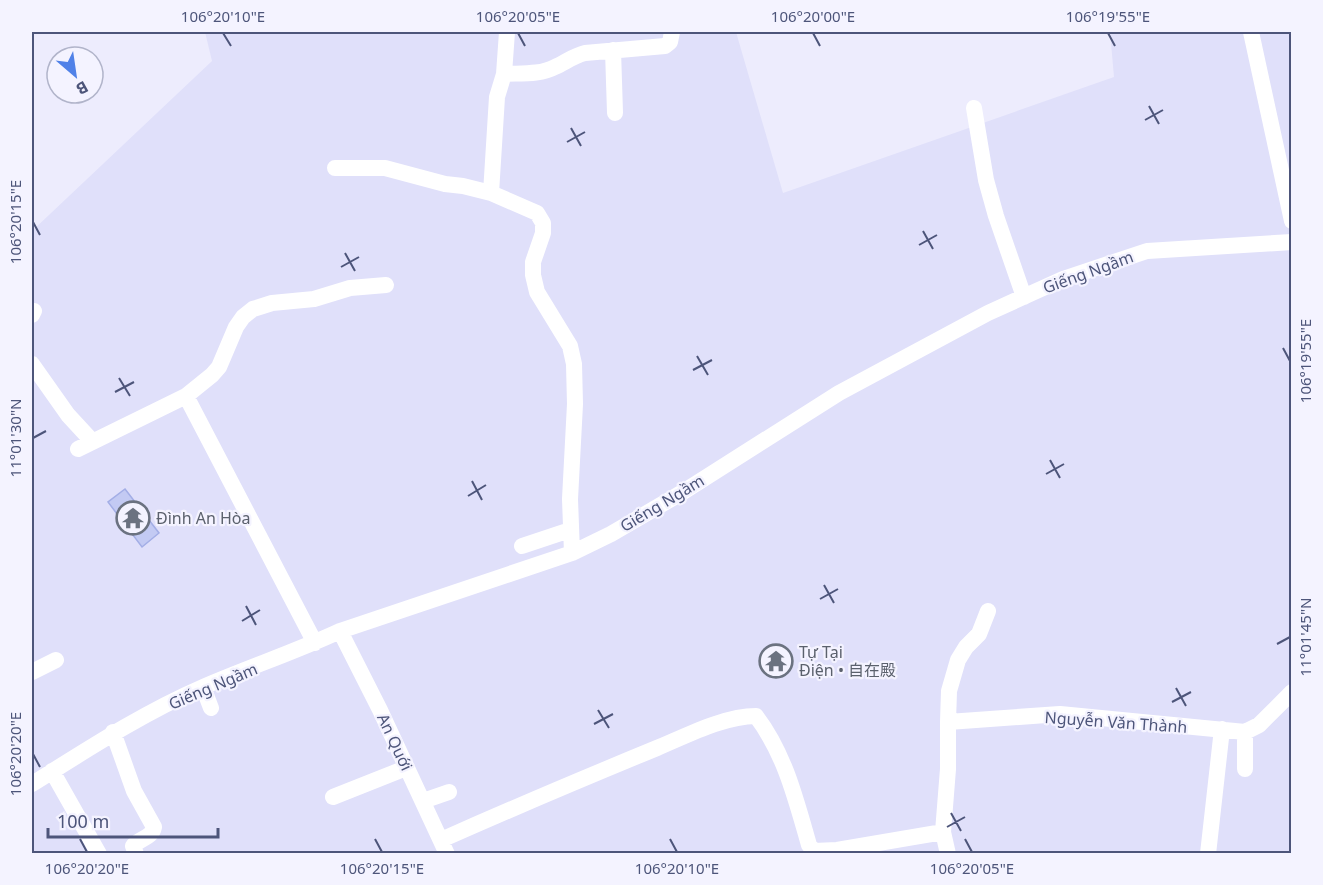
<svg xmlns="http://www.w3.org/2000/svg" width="1323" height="885" font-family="'Noto Sans','Noto Sans SC',sans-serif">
	<rect width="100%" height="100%" fill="#edecfd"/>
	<!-- residential -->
	<path fill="#e0e0fa" d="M205,32H736L783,193L1114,77L1110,32H1291V853L32,854V231L212,61Z"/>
	<!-- building -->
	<path fill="#c3caf3" stroke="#a3aee6" stroke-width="1.5" d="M125,489L159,533L142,547L108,502Z"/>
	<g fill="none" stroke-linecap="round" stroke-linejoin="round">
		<!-- minor -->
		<path stroke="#fff" stroke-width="16" d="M507,32L504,74L497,97L491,193L537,213L543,223V233L533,262V275L537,292L570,346L574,364L575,404L570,499L572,553
			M1251,32L1292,221
			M613,50L615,113
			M504,74C520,73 540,75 555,67C566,62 573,56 585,53L665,46L670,42L672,32
			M974,108L986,180L996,216L1024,297
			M335,168H385L445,184L463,186L491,193
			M32,315L34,311
			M32,364L68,415L92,441
			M186,396L212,375L219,367L236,327L243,317L253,309L272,303L314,299L350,288L386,285
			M78,449L186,396L315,643
			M522,546L570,530
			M340,631L380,710L447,854
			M32,672L56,660
			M203,687L211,708
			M948,722L949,691L958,660L966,647L979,634L988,611
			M113,732L134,791L154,827C152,838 140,838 133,846L136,854
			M1245,732V769
			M52,771L99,854
			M32,784C88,749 143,713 203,687C249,667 295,652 340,631L572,553L611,534L683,492L839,393L988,313L1063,279L1147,251L1292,242
			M333,797L406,768
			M423,801L449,792
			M441,840C513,808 584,778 657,748C686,736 724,716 756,716C785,754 796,800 809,845L814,851L837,850L943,832
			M948,854L943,832L948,769V722L1060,714L1245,732L1259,725L1292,692
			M1208,854L1222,729"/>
	</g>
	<!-- ticks -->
	<path fill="none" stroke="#4d557a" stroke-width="2" d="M223,33L231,46M518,33L525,46M813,33L820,46M1108,33L1115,46M1149,106L1159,124M1145,120L1163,110M571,128L581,146M567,142L585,132M33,222L40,235M923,231L933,249M919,245L937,235M345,253L355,271M341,267L359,257M1283,348L1290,361M697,356L708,375M693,370L712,360M119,378L130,396M115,392L134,382M33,438L46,431M1050,460L1060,478M1046,474L1064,464M472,481L482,500M468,496L486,485M824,585L834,603M820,599L838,589M246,606L256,625M242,621L260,610M1277,644L1290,637M1176,688L1186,706M1172,702L1191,692M598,710L609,728M594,724L613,714M33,754L40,767M951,813L961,831M947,827L965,817M80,839L87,852M375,839L382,852M670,839L677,852M965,839L972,852"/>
	<!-- icons -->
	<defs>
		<symbol id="temple-ring" viewBox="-11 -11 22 22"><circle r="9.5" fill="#f4f3ff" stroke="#6b7280" stroke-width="1.5"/><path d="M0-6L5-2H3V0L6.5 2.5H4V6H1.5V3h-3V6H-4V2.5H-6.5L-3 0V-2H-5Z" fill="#6b7280"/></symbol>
	</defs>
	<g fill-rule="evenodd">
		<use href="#temple-ring" x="114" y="499" width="38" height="38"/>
		<use href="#temple-ring" x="757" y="642" width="38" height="38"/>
	</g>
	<g text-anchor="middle" stroke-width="4.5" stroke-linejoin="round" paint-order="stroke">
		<!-- street labels -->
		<g font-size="16" fill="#4d557a" stroke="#f4f3ff">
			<text transform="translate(1088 272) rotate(-20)" y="6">Giếng Ngầm</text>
			<text transform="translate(662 503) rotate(-31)" y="6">Giếng Ngầm</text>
			<text transform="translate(213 686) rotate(-23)" y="6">Giếng Ngầm</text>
			<text transform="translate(1116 722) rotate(4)" y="6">Nguyễn Văn Thành</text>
			<text transform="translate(395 742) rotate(65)" y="6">An Quới</text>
		</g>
		<!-- worship labels -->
		<g font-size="16" fill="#5b616d" stroke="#f4f3ff" text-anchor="start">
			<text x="156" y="524">Đình An Hòa</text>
			<text x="799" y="658">Tự Tại<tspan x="799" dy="18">Điện • 自在殿</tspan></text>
		</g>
	</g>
	<!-- border -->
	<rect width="1323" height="885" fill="none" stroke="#f4f3ff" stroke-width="66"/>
	<!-- north arrow -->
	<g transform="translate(75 75) rotate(151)"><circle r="28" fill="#f4f3ff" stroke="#b1b4ca" stroke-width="1.5"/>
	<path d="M0-4.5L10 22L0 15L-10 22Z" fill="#5081e8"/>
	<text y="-9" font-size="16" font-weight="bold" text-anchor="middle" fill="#4d557a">B</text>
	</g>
	<!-- scale -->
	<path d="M48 828v9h170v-9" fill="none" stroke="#4d557a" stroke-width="3"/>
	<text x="57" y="828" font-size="18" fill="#4d557a" stroke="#f4f3ff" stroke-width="4.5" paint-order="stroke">100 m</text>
	<rect x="33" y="33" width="1257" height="819" fill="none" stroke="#4d557a" stroke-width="2"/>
	<g font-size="15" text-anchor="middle" fill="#4d557a">
		<text x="223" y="22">106°20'10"E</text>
		<text x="518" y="22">106°20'05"E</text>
		<text x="813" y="22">106°20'00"E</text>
		<text x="1108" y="22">106°19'55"E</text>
		<text transform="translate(16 222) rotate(-90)" y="5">106°20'15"E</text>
		<text transform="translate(1306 361) rotate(-90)" y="5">106°19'55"E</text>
		<text transform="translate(16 438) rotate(-90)" y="5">11°01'30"N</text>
		<text transform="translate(1306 637) rotate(-90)" y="5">11°01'45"N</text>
		<text transform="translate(16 754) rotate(-90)" y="5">106°20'20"E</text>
		<text x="87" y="874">106°20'20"E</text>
		<text x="382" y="874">106°20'15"E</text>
		<text x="677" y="874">106°20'10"E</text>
		<text x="972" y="874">106°20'05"E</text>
	</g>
</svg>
